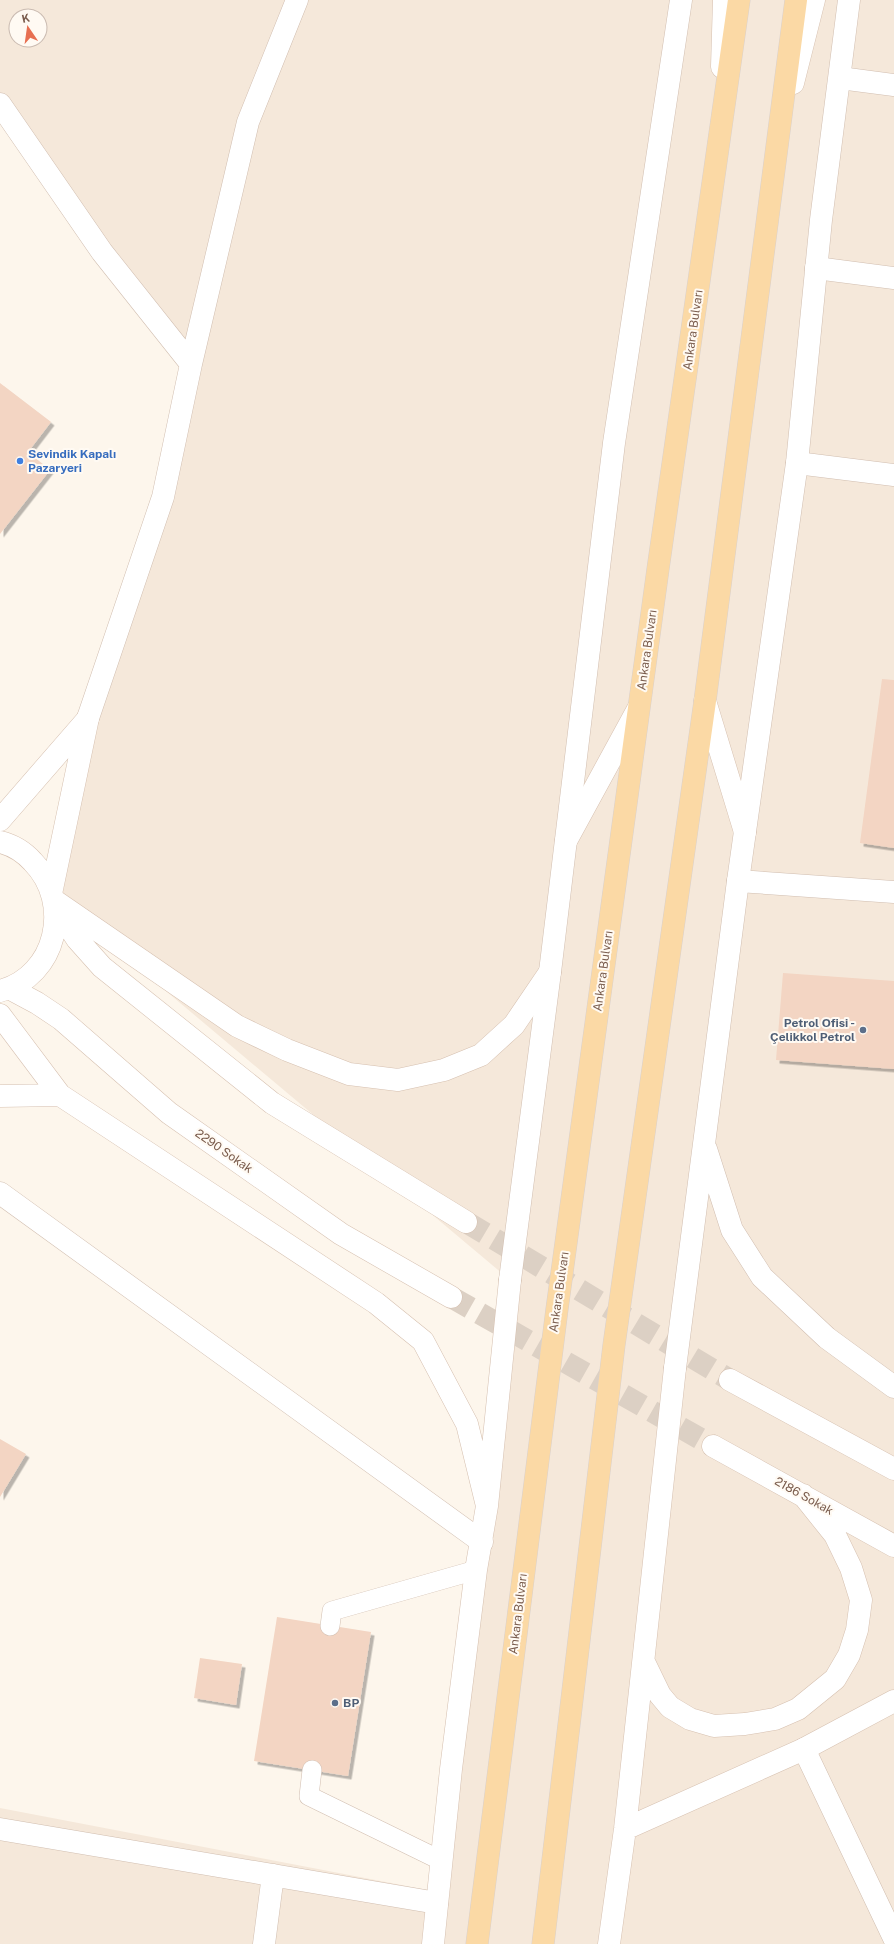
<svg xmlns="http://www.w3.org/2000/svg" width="894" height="1944" font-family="'Public Sans',sans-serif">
	<defs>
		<filter id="shadow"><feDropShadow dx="3.5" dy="3.5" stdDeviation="0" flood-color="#0004"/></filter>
	</defs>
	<rect width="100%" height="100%" fill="#fdf6ec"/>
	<!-- residential -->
	<path fill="#f5e8da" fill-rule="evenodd" d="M0,0H894V1944H0V1808L438,1892L510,1280L42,887L191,364L0,95ZM16,16H40V40H16Z"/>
	<!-- building -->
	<path fill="#f3d5c3" filter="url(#shadow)" d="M0,383L51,422L28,452L50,470L0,534Z
		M882,679L894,680V848L860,843Z
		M783,973L894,981V1069L776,1060Z
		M0,1439L26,1454L0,1497Z
		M277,1617L371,1632L348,1776L254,1761Z
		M200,1658L242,1664L236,1705L194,1698Z"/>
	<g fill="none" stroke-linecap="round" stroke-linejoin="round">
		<!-- secondary-tunnel -->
		<path stroke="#dcd0c4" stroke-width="22" stroke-dasharray="22 11" stroke-linecap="butt" d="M466,1222L730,1380
			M451,1297L713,1446"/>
		<defs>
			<path id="service" d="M330,1626L332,1611L476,1570
				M312,1770L309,1796L442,1861"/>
			<path id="minor" d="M840,78L894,85
				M0,104L102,252L191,364
				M816,268L894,278
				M797,463L894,475
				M88,718L163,497L191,364L248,122L297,0
				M738,881L894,892
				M0,1193L482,1542
				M804,1749L894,1938
				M0,1829L437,1903
				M264,1944L273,1875"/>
			<path id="tertiary" d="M706,1149L732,1230L762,1277L827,1338L894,1387
				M510,1280L550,972L614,443L681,0
				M675,1368L738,881L797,463L821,220L849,0"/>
			<path id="secondary" d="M722,67L724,0
				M793,83L814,0
				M705,701L745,832
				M0,820L86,721
				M566,841L638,709
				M0,842C13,845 24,852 33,862C73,903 57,976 0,991
				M52,889L88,718
				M55,901L237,1026L287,1050L349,1074L398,1080L444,1070L481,1055L514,1025L550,972
				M56,907L77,939L102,967L272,1103L466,1222
				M9,988L37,1003L61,1019L169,1113L341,1234L451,1297
				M0,1015L60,1095
				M0,1096L60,1095L376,1303L423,1341L467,1424L487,1506
				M730,1380L894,1469
				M713,1446L894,1546
				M644,1662L660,1695L670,1707L690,1719L714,1726L745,1724L775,1719L798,1709L835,1679L849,1655L857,1630L861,1600L851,1568L835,1535L803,1495
				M625,1829L804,1749L894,1701
				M433,1944L451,1769L476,1570L487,1506L510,1280
				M609,1944L625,1829L675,1368"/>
			<path id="primary" d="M477,1944L557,1309L658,569L739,0
				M543,1944L614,1345L705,701L796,0"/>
		</defs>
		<!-- service casing -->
		<use href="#service" stroke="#d1beb0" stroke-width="20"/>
		<!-- minor casing -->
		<use href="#minor" stroke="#d1beb0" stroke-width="23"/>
		<!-- tertiary casing -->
		<use href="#tertiary" stroke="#d1beb0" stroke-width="23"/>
		<!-- secondary casing -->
		<use href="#secondary" stroke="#d6c0b0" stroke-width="23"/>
		<!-- primary casing -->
		<use href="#primary" stroke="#dad1cd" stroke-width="23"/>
		<!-- service -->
		<use href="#service" stroke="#fff" stroke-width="19"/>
		<!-- minor -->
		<use href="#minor" stroke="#fff" stroke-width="22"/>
		<!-- tertiary -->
		<use href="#tertiary" stroke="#fff" stroke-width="22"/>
		<!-- secondary -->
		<use href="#secondary" stroke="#fff" stroke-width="22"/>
		<!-- primary -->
		<use href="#primary" stroke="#fbd9a5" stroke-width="22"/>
	</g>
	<!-- markers -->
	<circle fill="#3f7fe0" stroke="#fffaf3" stroke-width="1.5" cx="20" cy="461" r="4"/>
	<g fill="#5c6f8a" stroke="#fffaf3" stroke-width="1.5">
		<circle cx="863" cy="1030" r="4"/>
		<circle cx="335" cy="1703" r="4"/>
	</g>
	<g text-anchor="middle" stroke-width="4" stroke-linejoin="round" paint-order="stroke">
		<!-- street labels -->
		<g font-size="12" fill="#7a5c4d" stroke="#fffaf3">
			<text transform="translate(693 330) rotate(-82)" y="4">Ankara Bulvarı</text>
			<text transform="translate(647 650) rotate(-82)" y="4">Ankara Bulvarı</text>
			<text transform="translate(603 971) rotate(-82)" y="4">Ankara Bulvarı</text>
			<text transform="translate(224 1151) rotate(35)" y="4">2290 Sokak</text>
			<text transform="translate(559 1292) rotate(-82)" y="4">Ankara Bulvarı</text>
			<text transform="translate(804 1496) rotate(29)" y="4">2186 Sokak</text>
			<text transform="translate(518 1614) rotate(-83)" y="4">Ankara Bulvarı</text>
		</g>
		<!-- shop labels -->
		<g font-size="12" font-weight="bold" fill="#366cbe" stroke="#fffaf3" text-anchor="start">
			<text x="28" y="458">Sevindik Kapalı<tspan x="28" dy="14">Pazaryeri</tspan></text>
		</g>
		<!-- service labels -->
		<g font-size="12" font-weight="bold" fill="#4e5e75" stroke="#fffaf3" text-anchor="end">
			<text x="855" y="1027">Petrol Ofisi -<tspan x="855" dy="14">Çelikkol Petrol</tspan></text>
			<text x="343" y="1707" text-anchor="start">BP</text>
		</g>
	</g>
	<!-- north arrow -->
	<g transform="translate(28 28) rotate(347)"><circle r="19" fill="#fffaf3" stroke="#cabbb1"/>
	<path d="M0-3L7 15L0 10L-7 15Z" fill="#e76f51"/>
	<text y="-6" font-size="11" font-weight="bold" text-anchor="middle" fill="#7a5c4d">K</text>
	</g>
</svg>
